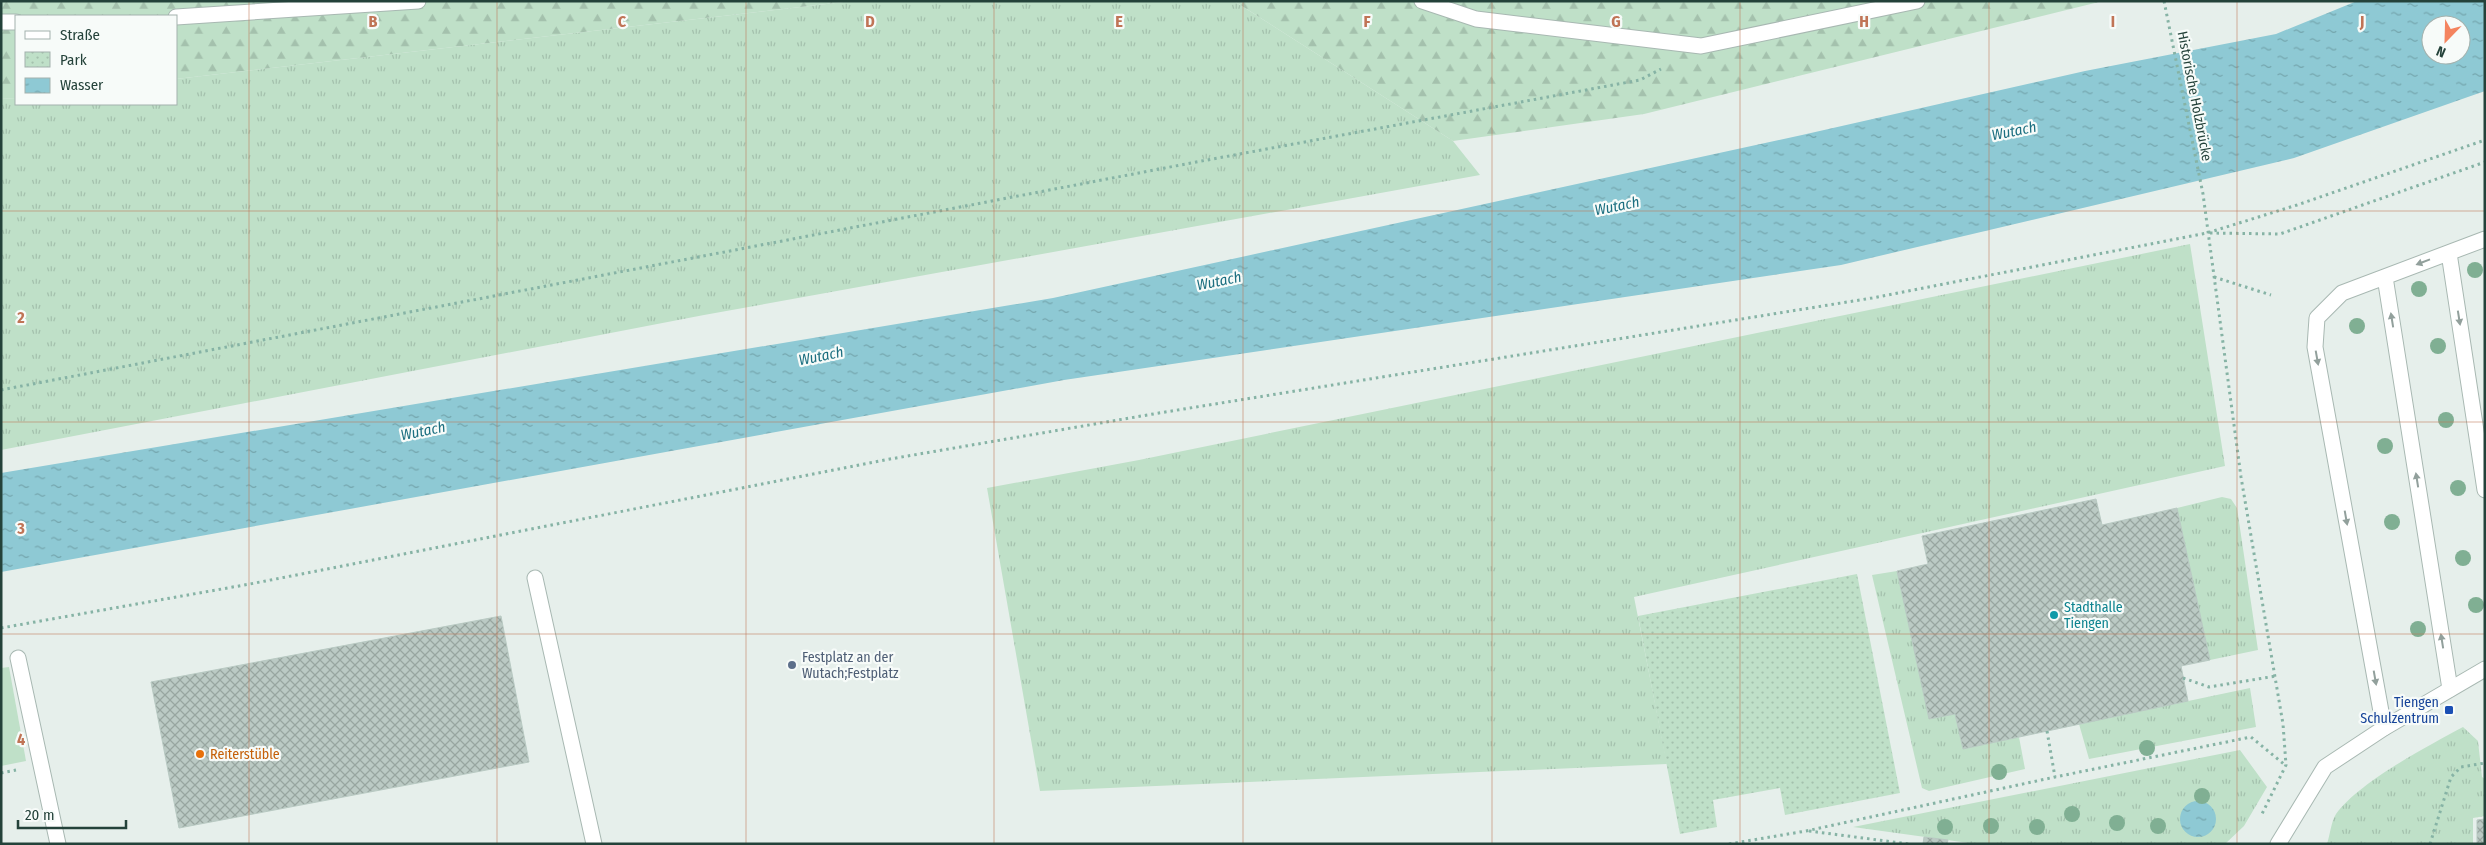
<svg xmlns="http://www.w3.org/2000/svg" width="2486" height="845" font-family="'Fira Sans Condensed',sans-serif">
	<defs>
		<pattern id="grass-tufts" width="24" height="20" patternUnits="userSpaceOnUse" patternTransform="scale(1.25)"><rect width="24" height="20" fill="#bfe0c8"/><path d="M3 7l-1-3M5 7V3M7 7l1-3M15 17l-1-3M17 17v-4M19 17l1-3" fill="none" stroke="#a4c1ad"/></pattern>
		<pattern id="forest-firs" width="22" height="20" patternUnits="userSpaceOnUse" patternTransform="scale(1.25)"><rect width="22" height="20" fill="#bfe0c8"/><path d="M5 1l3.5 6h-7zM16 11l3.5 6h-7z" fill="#a4c1ad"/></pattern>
		<pattern id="park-dots" width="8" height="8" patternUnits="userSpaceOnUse" patternTransform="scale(1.25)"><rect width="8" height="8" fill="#bfe0c8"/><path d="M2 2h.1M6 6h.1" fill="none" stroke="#a4c1ad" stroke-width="1.8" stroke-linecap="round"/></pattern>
		<pattern id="water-ripples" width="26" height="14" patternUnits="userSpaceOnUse" patternTransform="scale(1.25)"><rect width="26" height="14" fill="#8ec9d4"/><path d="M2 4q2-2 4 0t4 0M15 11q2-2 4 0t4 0" fill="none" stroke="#74a5ad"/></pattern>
		<pattern id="building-cross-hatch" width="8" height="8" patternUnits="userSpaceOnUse" patternTransform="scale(1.25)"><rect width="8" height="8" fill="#bbcac4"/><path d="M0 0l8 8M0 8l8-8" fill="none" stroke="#98a6a0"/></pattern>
	</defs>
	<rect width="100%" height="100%" fill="#e6efeb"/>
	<!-- grass -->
	<path fill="url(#grass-tufts)" d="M852,1H1234L1453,141L1480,175L704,315L1,450V99L16,98V104H176V79Z
		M2190,244L2225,466L1634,597L1667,764L1040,791L987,488L1139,460Z
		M2222,497L2231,499L2237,508L2258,650L2210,660L2177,508Z
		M1897,571L1929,719L1955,714L1963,749L2019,737L2025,769L1929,791L1922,788L1872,575Z
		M2250,688L2256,727L2089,759L2079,724Z
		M2463,727L2478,741L2482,777L2485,779V816L2473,818V844H2327C2330,835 2331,822 2336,814C2359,782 2428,746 2463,727Z
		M2240,750L2267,787L2244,826L2225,844H1976L1853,827Z"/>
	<!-- forest -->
	<path fill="url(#forest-firs)" d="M1,1H852L176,79V16H16V98L1,99Z
		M1234,1H2103L1644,114L1453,141Z"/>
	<!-- park -->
	<path fill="url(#park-dots)" d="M1857,574L1900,793L1785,815L1780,788L1713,800L1717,827L1680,834L1638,616Z"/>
	<!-- pitch -->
	<path fill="#bfe0c8" d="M9,667L26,761L1,766V668Z"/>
	<!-- water -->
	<path fill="url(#water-ripples)" fill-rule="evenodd" d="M2357,1H2485V91L2294,158L1841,265L1064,380L1,572V473L1053,298L1802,135L2085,71L2276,34ZM2431,25H2461V55H2431Z
		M2180 819a18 18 0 1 1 36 0a18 18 0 1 1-36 0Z"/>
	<!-- building -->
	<path fill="url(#building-cross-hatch)" stroke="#b8c9c2" d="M2096,499L2102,525L2177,508L2210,660L2181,666L2188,701L1963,749L1955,714L1929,719L1897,571L1928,564L1922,536Z
		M501,616L529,762L179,828L151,682Z
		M2485,819V844H2477V820Z
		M1924,837L1948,840L1947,844H1923Z"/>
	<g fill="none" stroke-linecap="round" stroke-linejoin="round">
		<defs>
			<path id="lane" d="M1422,1L1476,19L1701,46L1917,1
				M176,17L418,1
				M1,22H16
				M2449,253L2485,490
				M2385,277L2450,689
				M535,578L594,844
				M2384,728L2315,347L2317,318L2342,293L2485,239"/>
			<path id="street" d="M18,658L58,844
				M2278,844L2325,767L2384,728L2485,669"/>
		</defs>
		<!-- lane casing -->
		<use href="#lane" stroke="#a8b8b2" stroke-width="17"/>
		<!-- street casing -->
		<use href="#street" stroke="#a8b8b2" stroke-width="17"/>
		<!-- path -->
		<path stroke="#86b3a5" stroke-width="3" stroke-dasharray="2.5 4" stroke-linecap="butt" d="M2164,1L2203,194L2241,477L2283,724L2286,765L2261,816
			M2210,233L2280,234L2485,162
			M2214,277L2271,295
			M1,390L1191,163L1640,80L1661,69
			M1,628L250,584L890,459L1159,413L1872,298L2207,233L2297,205L2485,140
			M2183,678L2209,687L2276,676
			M2047,731L2055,777
			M1,773L16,770
			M1809,831L1909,844
			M1729,844L1806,831L2055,777L2251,737L2285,765
			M2430,844L2451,777L2461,767L2485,763"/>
		<!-- lane -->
		<use href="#lane" stroke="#fff" stroke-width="15"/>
		<!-- street -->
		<use href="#street" stroke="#fff" stroke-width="15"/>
	</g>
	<!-- trees -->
	<g fill="#80af93">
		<circle cx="2475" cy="270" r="8"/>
		<circle cx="2419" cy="289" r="8"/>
		<circle cx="2357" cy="326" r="8"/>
		<circle cx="2438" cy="346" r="8"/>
		<circle cx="2446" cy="420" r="8"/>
		<circle cx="2385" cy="446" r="8"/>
		<circle cx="2458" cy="488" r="8"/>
		<circle cx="2392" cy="522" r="8"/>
		<circle cx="2463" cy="558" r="8"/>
		<circle cx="2476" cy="605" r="8"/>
		<circle cx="2418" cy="629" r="8"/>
		<circle cx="2147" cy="748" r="8"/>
		<circle cx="1999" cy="772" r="8"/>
		<circle cx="2202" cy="796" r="8"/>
		<circle cx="2072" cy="814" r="8"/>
		<circle cx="2117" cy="823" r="8"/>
		<circle cx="1991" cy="826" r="8"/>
		<circle cx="2158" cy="826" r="8"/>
		<circle cx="1945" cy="827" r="8"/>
		<circle cx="2037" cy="827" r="8"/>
	</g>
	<!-- one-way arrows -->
	<defs><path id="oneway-solid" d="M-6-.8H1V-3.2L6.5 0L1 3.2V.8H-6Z" transform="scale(1.25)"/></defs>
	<g fill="#92a09c">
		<use href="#oneway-solid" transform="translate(2423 262) rotate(159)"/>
		<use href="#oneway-solid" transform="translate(2459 318) rotate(81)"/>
		<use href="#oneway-solid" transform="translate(2392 320) rotate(-99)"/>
		<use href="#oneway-solid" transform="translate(2317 358) rotate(80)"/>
		<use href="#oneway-solid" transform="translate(2417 480) rotate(-99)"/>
		<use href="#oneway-solid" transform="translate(2346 518) rotate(80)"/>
		<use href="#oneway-solid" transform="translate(2442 641) rotate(-99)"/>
		<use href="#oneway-solid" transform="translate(2375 678) rotate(80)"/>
	</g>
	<!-- grid -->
	<path fill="none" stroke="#c07456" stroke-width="1" stroke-opacity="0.55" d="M249,1V844M497,1V844M746,1V844M994,1V844M1243,1V844M1492,1V844M1740,1V844M1989,1V844M2237,1V844M1,211H2485M1,422H2485M1,634H2485"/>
	<!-- markers -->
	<circle fill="#0f9aa8" stroke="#f7fbf9" stroke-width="2" cx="2054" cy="615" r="5"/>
	<circle fill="#5c6f8a" stroke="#f7fbf9" stroke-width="2" cx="792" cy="665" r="5"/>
	<rect fill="#1a4fb4" stroke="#f7fbf9" stroke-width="2" x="2444" y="705" width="10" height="10" rx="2.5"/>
	<circle fill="#e8710a" stroke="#f7fbf9" stroke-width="2" cx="200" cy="754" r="5"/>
	<g text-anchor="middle" stroke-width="4.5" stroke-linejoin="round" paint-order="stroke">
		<!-- street labels -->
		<g font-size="14" fill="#24423a" stroke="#f7fbf9">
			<text transform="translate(2195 96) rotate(79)" y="5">Historische Holzbrücke</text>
		</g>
		<!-- culture labels -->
		<g font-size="14" fill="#0d838f" stroke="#f7fbf9" text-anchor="start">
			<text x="2064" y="612">Stadthalle<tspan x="2064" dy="16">Tiengen</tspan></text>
		</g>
		<!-- service labels -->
		<g font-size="14" fill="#4e5e75" stroke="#f7fbf9" text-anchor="start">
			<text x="802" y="662">Festplatz an der<tspan x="802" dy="16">Wutach;Festplatz</tspan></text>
		</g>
		<!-- transit labels -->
		<g font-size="14" fill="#164399" stroke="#f7fbf9" text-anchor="end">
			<text x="2439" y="707">Tiengen<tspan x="2439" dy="16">Schulzentrum</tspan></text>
		</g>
		<!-- food labels -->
		<g font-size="14" fill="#c56008" stroke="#f7fbf9" text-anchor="start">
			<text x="210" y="759">Reiterstüble</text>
		</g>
		<!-- water labels -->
		<g font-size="15" font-style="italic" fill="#1c6f80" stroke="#f7fbf9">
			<text transform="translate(2014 131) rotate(-11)" y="5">Wutach</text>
			<text transform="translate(1617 206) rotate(-11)" y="5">Wutach</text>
			<text transform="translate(1219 281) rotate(-11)" y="5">Wutach</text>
			<text transform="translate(821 356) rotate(-11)" y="5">Wutach</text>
			<text transform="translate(423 431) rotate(-11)" y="5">Wutach</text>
		</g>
	</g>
	<g font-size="16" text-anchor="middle" font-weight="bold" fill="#c07456" stroke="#f7fbf9" stroke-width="4.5" stroke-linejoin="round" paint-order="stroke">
		<text x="373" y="27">B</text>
		<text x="622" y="27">C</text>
		<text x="870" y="27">D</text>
		<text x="1119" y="27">E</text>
		<text x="1367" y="27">F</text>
		<text x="1616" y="27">G</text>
		<text x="1864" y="27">H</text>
		<text x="2113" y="27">I</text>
		<text x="2362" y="27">J</text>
		<text x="21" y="323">2</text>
		<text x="21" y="534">3</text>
		<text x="21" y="745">4</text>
	</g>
	<!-- border -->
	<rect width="2486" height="845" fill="none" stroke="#24423a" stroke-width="5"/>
	<!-- legend -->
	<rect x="15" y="15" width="162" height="90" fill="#f7fbf9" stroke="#a3b1ad"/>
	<rect x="25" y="31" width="25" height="8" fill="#ffffff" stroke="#a3b1ad"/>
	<text x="60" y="40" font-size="15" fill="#24423a">Straße</text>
	<rect x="25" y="52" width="25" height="15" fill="url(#park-dots)" stroke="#a3b1ad"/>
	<text x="60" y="65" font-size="15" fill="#24423a">Park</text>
	<rect x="25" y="78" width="25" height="15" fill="url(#water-ripples)" stroke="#a3b1ad"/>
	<text x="60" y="90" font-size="15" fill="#24423a">Wasser</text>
	<!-- north arrow -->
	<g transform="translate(2446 40) rotate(203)"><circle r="24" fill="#f7fbf9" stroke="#a3b1ad"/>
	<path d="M0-4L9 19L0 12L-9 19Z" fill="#f4845f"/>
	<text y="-8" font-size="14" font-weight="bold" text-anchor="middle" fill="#24423a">N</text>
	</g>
	<!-- scale -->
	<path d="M18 820v8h108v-8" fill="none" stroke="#24423a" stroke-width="2.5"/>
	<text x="25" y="820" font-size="15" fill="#24423a" stroke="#f7fbf9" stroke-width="4" paint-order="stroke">20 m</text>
</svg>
